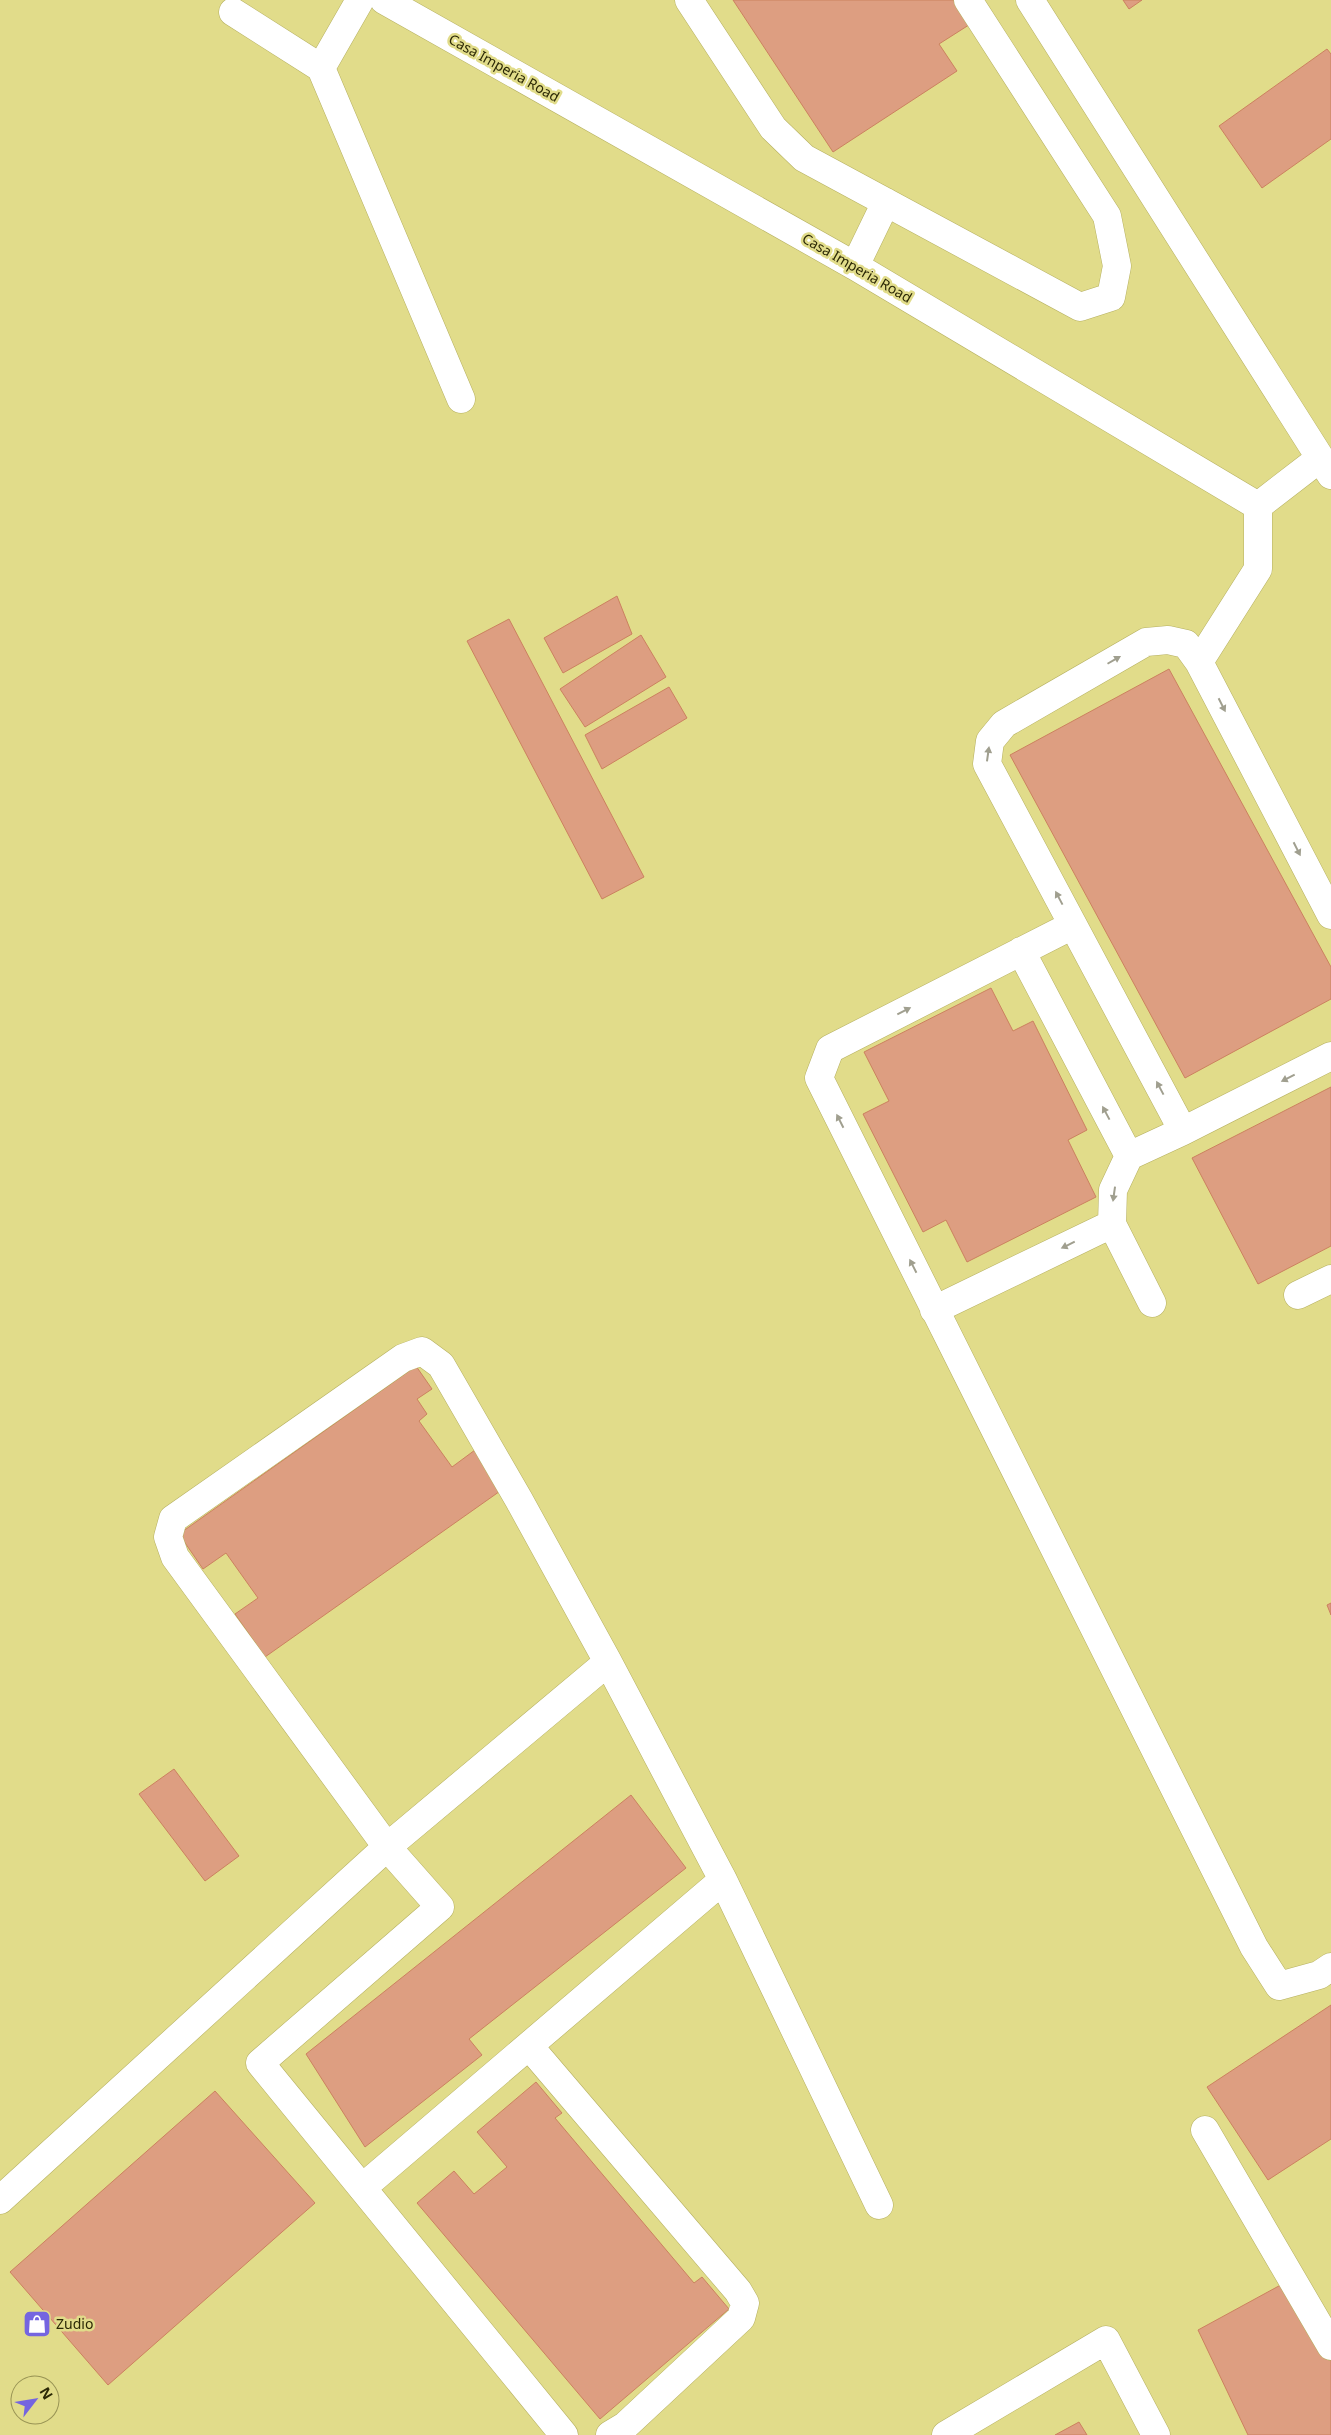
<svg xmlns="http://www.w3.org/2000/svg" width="1331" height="2435" font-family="'Noto Sans',sans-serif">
	<rect width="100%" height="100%" fill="#e1dc8a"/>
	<!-- building -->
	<path fill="#dd9e81" stroke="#cb815f" d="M733,0H957L972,23L939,44L957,71L833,152Z
		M1123,0H1142L1129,9Z
		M1327,49L1331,54V139L1262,188L1219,126Z
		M617,596L632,634L563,673L544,638Z
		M509,619L644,877L602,899L467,641Z
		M641,635L666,677L585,727L560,689Z
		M1169,669L1331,967V999L1185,1078L1010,755Z
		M669,687L687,718L602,769L585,735Z
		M991,988L1013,1031L1033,1021L1087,1130L1068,1140L1096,1197L967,1262L946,1220L923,1232L863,1114L889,1101L864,1052Z
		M1331,1087V1246L1258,1284L1192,1158Z
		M416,1366L432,1389L417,1399L427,1414L419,1421L452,1467L475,1450L503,1489L265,1657L235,1614L258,1598L226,1553L203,1569L179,1534Z
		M1331,1603V1615L1327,1605Z
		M174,1769L239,1856L205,1881L139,1794Z
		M631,1795L686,1868L469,2039L482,2055L365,2147L306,2054Z
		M1331,2005V2139L1268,2180L1207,2087Z
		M536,2082L562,2113L555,2118L694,2283L702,2277L729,2309L600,2419L417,2203L454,2171L474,2194L507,2167L477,2132Z
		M215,2091L315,2203L108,2385L10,2272Z
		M1288,2281L1331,2361V2435H1248L1198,2330Z
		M1079,2422L1087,2435H1055Z"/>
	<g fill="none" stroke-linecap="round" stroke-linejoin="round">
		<defs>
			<path id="minor" d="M360,0L321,68L461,399
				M384,0L855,266L1258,506
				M689,0L773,128L804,158L1080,307L1111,297L1117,266L1107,216L968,0
				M1030,0L1331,475
				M233,12L321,68
				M855,266L886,202
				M1258,506L1319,459
				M1199,662L1258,569V506
				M1073,925L830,1049L819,1078L1254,1947L1279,1986L1319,1975L1331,1967
				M1021,951L1129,1156
				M1183,1131L987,764L990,741L1004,724L1146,642L1168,640L1186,644L1199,662L1331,915
				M1298,1295L1331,1279
				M1152,1303L1112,1224L1113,1190L1129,1156L1183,1131L1331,1056
				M934,1310L1112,1224
				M608,1662L723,1880L879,2205
				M529,2046L738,2291L745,2303L741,2318L625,2426L610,2435
				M1205,2130L1331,2346
				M362,2188L723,1880
				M0,2200L387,1847L608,1662L519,1500L441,1365L422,1351L403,1358L173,1519L168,1537L175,1557L387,1847L440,1907L260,2063L564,2435
				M946,2435L1106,2340L1156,2435"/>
		</defs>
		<!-- minor casing -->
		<use href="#minor" stroke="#b6b060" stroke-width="29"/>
		<!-- minor -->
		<use href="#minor" stroke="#fff" stroke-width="28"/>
	</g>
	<!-- one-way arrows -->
	<defs><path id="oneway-solid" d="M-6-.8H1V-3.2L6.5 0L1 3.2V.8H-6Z" transform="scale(1.25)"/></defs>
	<g fill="#a09f8f">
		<use href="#oneway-solid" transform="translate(1114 660) rotate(-30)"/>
		<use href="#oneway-solid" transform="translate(1222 705) rotate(63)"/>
		<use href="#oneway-solid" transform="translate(988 754) rotate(-82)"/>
		<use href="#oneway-solid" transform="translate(1297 849) rotate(63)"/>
		<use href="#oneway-solid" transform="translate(1059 898) rotate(-118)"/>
		<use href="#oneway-solid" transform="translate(904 1011) rotate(-27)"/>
		<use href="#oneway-solid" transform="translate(1288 1078) rotate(153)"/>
		<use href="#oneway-solid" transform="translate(1160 1088) rotate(-118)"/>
		<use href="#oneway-solid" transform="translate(1106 1113) rotate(-118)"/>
		<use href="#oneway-solid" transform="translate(840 1121) rotate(-117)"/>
		<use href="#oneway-solid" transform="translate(1114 1194) rotate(98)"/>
		<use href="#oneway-solid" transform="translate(1068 1245) rotate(154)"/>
		<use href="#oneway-solid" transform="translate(913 1266) rotate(-117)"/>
	</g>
	<!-- icons -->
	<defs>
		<symbol id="shop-square" viewBox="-11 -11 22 22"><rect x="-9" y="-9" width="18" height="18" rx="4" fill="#7565e0" stroke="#e1dc8a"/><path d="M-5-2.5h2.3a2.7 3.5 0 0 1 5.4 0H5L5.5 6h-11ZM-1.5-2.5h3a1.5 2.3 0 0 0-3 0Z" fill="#fff"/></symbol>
	</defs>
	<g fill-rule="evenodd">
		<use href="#shop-square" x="21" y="2308" width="32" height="32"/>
	</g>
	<g text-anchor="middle" stroke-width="5" stroke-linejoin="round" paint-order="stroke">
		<!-- street labels -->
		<g font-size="14" fill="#2c2906" stroke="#e1dc8a">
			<text transform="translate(504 68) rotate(29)" y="5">Casa Imperia Road</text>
			<text transform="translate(857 268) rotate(30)" y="5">Casa Imperia Road</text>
		</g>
		<!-- poi labels -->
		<g font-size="14" fill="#2c2906" stroke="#e1dc8a" text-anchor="start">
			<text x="56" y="2329">Zudio</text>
		</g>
	</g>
	<!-- north arrow -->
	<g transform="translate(35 2400) rotate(59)"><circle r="24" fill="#e1dc8a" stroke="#999455"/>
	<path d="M0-4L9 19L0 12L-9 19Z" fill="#7565e0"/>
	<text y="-8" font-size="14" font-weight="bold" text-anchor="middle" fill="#2c2906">N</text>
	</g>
</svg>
